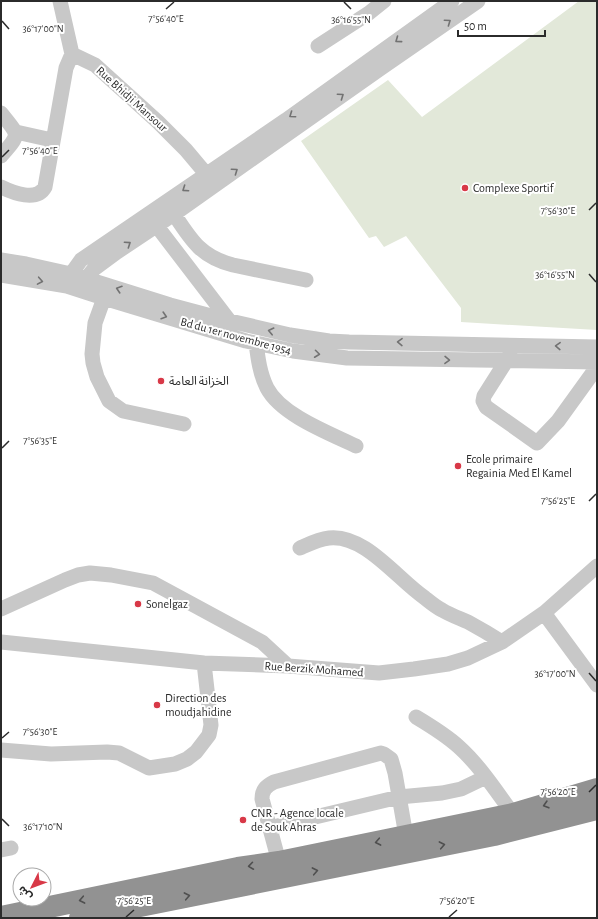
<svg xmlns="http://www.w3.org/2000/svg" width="598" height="919" font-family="'Alegreya Sans','Noto Sans Arabic',sans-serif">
	<rect width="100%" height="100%" fill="#fff"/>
	<!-- green -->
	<path fill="#e2e8d9" d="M579,1H597V330L461,322V308L406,236L384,247L376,236L369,238L301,141L388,80L422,117Z"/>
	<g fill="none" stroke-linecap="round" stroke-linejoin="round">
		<!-- minor -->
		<path stroke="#c8c8c8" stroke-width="15" d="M60,1L72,54L95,65L158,122L186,150L207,175
			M318,46L369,13L384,1
			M1,113C19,136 21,133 1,156
			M16,132L52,140
			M1,187C13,193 37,202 45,187L66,68L72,54
			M174,214C191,240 201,257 233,265L306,280
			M156,225L231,323
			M1,260L26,264L71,274L170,305L230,321L290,335L329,341L349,342L597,347
			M1,275L67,286L104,298L246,341L293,351L347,358L597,362
			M68,282L71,274L81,260L286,120L452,1
			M83,288L86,279L94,269L117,252L174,214L381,68L478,1
			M104,298L95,323L92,354L93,363L97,377L109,401L123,411L184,424
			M256,343C258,359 260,374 267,388C281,415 329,433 356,446
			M510,355L484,396L483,401L486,407L537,443L558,421L597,367
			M300,548C309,544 319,539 329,538C365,534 397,579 425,598C430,602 436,607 442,610C450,615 459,618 468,622C479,628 491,635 502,642
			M1,609L65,580L78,575L90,573L111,575L153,583L262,642L288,666
			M544,613L597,685
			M1,642L204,663L288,666L379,673L414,669L448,664L468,658L502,642L544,613L597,566
			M416,717C431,726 446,735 459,747C480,766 496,791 513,814
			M1,750L51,754L107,752L119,753L149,768L175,764L187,759L196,752L209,735L211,725L204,663
			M269,828L399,797L442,793L461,789L486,777
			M1,850L11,848
			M279,862L262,799C262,790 266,786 274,782L381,753L384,754L391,759L395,773L406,836"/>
		<!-- highway -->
		<path stroke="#929292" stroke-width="22" d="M1,917L238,868L279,862L513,814L597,789
			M80,918L494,835L597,809"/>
	</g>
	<!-- one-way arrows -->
	<defs><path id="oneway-chevron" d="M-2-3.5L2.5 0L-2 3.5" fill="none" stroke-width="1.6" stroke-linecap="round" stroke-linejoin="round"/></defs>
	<g stroke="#727272">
		<use href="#oneway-chevron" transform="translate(448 22) rotate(-35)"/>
		<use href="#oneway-chevron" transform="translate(398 40) rotate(144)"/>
		<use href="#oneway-chevron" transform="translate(341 96) rotate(-35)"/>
		<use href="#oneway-chevron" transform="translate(292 115) rotate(145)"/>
		<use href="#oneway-chevron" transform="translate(235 171) rotate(-35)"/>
		<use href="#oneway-chevron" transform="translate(185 189) rotate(146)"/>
		<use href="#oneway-chevron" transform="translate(128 244) rotate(-34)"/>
		<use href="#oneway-chevron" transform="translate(40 281) rotate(10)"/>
		<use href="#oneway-chevron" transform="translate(119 289) rotate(-162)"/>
		<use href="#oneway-chevron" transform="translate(164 316) rotate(17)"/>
		<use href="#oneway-chevron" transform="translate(271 331) rotate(-167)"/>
		<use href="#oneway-chevron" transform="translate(400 342) rotate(-179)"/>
		<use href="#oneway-chevron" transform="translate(558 346) rotate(-178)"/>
		<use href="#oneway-chevron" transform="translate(317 354) rotate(7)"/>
		<use href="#oneway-chevron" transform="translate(447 360) rotate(1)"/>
	</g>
	<g stroke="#4f4f4f">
		<use href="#oneway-chevron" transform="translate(546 805) rotate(164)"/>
		<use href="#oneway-chevron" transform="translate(378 842) rotate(169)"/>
		<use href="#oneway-chevron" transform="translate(442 845) rotate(-11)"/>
		<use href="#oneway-chevron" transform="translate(251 866) rotate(172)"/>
		<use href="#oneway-chevron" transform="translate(315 871) rotate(-11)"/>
		<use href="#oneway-chevron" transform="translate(187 896) rotate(-11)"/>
		<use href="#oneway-chevron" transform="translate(82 900) rotate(169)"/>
	</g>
	<!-- ticks -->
	<path fill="none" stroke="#2b2b2b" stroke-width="1.5" d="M344,2L351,9M166,9L174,2M2,21L9,29M2,157L9,150M589,210L596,203M589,274L596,282M2,448L9,441M589,501L596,494M589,673L596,681M2,738L9,732M589,792L596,785M2,819L9,826M126,917L134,910M449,917L457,910"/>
	<!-- markers -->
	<g fill="#d83847" stroke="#fff" stroke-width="1.5">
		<circle cx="465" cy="188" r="4"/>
		<circle cx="161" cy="381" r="4"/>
		<circle cx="458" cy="466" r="4"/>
		<circle cx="138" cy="604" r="4"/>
		<circle cx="157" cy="705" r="4"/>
		<circle cx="243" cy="820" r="4"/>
	</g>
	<g text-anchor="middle" stroke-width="4" stroke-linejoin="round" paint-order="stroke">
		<!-- street labels -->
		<g font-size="12" fill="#2b2b2b" stroke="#fff">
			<text transform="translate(132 99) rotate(42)" y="4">Rue Bhidji Mansour</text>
			<text transform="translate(236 336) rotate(15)" y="4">Bd du 1er novembre 1954</text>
			<text transform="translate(314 669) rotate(4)" y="4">Rue Berzik Mohamed</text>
		</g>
		<!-- poi labels -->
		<g font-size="12" fill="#2b2b2b" stroke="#fff" text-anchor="start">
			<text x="473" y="192">Complexe Sportif</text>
			<text x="169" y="385">الخزانة العامة</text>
			<text x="466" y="463">Ecole primaire<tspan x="466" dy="14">Regainia Med El Kamel</tspan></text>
			<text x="146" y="608">Sonelgaz</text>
			<text x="165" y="702">Direction des<tspan x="165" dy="14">moudjahidine</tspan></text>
			<text x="251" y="817">CNR - Agence locale<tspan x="251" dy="14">de Souk Ahras</tspan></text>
		</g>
	</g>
	<g font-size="10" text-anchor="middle" fill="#2b2b2b" stroke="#fff" stroke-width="4" stroke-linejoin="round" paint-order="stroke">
		<text x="166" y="22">7°56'40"E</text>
		<text x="351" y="23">36°16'55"N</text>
		<text x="43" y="32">36°17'00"N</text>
		<text x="40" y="154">7°56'40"E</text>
		<text x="558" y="214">7°56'30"E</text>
		<text x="555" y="278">36°16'55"N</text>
		<text x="40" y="444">7°56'35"E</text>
		<text x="558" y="504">7°56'25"E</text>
		<text x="555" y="677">36°17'00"N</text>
		<text x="40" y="735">7°56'30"E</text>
		<text x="558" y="795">7°56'20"E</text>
		<text x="43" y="830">36°17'10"N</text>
		<text x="134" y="904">7°56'25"E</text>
		<text x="457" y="904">7°56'20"E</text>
	</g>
	<!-- border -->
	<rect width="598" height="919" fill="none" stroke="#2b2b2b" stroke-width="4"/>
	<!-- north arrow -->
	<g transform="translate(32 887) rotate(228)"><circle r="19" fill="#ffffff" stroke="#aaaaaa"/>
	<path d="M0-3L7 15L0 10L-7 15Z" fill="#d83847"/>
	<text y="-6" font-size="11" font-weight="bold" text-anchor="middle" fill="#2b2b2b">ش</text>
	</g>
	<!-- scale -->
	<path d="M458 30v6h87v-6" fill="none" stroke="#2b2b2b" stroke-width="2"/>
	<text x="464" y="30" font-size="12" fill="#2b2b2b" stroke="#ffffff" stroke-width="3" paint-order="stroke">50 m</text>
</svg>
